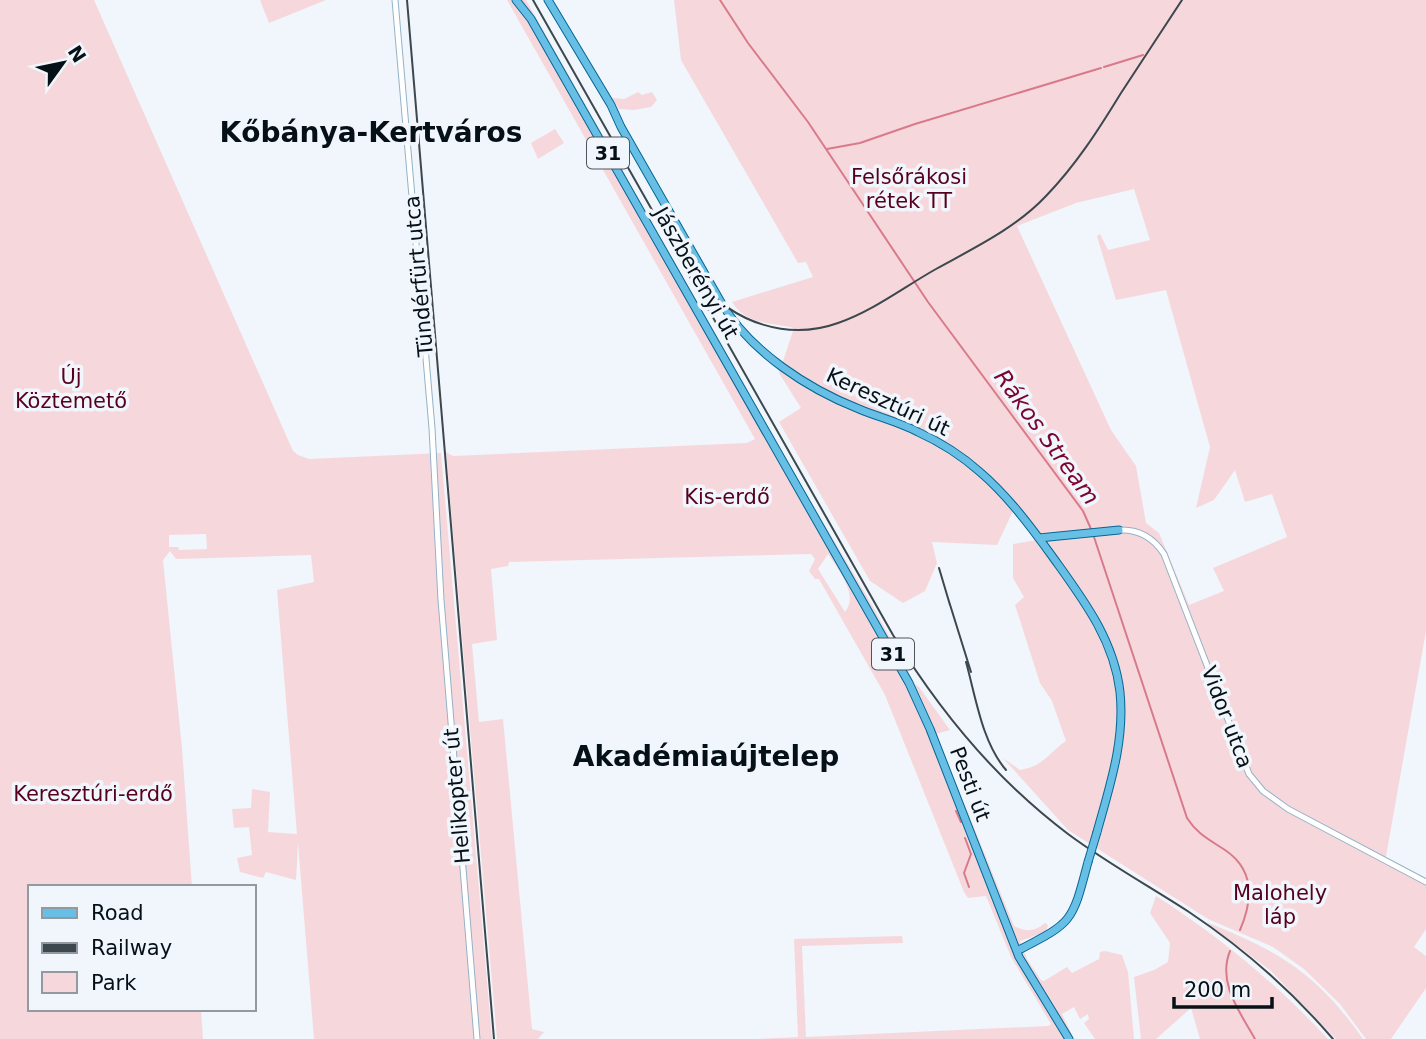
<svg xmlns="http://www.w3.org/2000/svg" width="1426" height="1039" font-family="'DejaVu Sans',sans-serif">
	<rect width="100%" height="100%" fill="#f0f6fb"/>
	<!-- green -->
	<path fill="#f6d8dc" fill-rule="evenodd" d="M0,0H94L293,451L298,455L309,459L441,453L492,1039H314L298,843L296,880L266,872L263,878L240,872L237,858L252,855L249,827L234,828L232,809L251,808L252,789L270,792L268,832L297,834L277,590L314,582L311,555L176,559L170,551L163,560L182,748L192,887H30V1009H201L203,1039H0ZM206,534L207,549L179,550L178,547H169V535Z
		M260,0H326L269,23Z
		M507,0H526L803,488L872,605L915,684L919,687L950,730L936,734L1014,926C1025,932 1034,932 1045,923L1048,925L1046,932L1020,941L1027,959L1041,980L1044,981L1067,967L1072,973L1099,959L1100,952L1105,951L1122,955L1128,972L1134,1039H1095L1084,1023L1089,1019L1088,1014L1080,1019L1074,1007L1062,1014L1074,1039H758L798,1037L794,939L902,936L903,943L802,946L806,1037L1048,1026L1051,1024L1011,957L986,896L968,898L964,892L885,695L819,579H815L809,571L815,559L811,554L509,562L508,566L491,569L497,640L472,644L479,722L503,719L532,1029L544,1032L538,1039H497L446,452L453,456L747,443L755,439ZM828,554C839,571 859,595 845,612L818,569Z
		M674,0H1426V631L1385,862L1426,885V929L1414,947L1426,956V988L1391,1039H1366L1340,1004L1304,969L1273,947L1208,919L1068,830L1003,758L1020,770C1044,766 1047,754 1066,741L1052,701L1040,683L1015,605L1024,597L1013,578V544L1036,540L1013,511L997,545L932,542L937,563L925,591L903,603L870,581L779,422L801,408L779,373L794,328C771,323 745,324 732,302L813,277L806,262L798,263L681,60ZM1134,189L1150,240L1108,250L1100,234L1097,236L1116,300L1166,290L1210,447L1196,508L1214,500L1235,470L1245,502L1272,494L1287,537L1213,568L1224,591L1189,605L1159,533L1146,523L1136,466L1111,430L1017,226L1076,203Z
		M638,92L642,95L652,92L657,100L651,107L634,110L619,109L612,98L624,99Z
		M555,129L564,143L538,159L531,143Z
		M1156,896C1220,937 1276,983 1328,1039H1200L1191,1008L1156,1039H1141L1134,977L1154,970L1168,962L1170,943L1150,913Z
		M1206,922C1279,951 1317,973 1363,1039H1336L1271,971Z"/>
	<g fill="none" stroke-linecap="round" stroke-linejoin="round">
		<!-- stream -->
		<path stroke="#d87a8a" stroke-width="2" d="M720,0L748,43L808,122L928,302L1083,511L1091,529
			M1104,67L1143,55
			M827,149L860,143L915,124L1101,68
			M1093,534L1187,818C1197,834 1210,840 1225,850C1255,870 1253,900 1240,930
			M956,811L961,822
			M965,838L971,854L964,873L969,887
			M1230,951C1217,983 1240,1012 1255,1039"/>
		<defs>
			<path id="minor" d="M395,0L432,428L441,600L477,1039
				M1119,530C1138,529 1153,537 1164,554L1249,774L1263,791L1288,809L1426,882"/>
			<path id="major" d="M516,0L531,19L909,683L930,729L1019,957L1069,1039
				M548,0L611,105L621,127L722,304C751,352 808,389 859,409C878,417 899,422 918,432C940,442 962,456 980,472C1008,496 1031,527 1052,556C1082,598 1114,639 1120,692C1125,741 1110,785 1097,832
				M1039,538L1119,530
				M1017,951C1073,922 1072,923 1088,862"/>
		</defs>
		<!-- minor casing -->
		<use href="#minor" stroke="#94b2c6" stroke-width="7"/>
		<!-- major casing -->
		<use href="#major" stroke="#046692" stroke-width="9"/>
		<!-- minor -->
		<use href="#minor" stroke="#fff" stroke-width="5"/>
		<!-- major -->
		<use href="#major" stroke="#68bfe6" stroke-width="7"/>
		<!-- rail -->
		<path stroke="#3d474e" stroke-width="2" d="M407,0L494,1039
			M533,0L893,635C940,712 996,780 1068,834C1107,863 1149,886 1189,912C1243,948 1291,990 1333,1039
			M700,282C734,323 788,341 838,323C873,311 904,287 936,269C974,248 1016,228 1046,196C1076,165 1099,129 1121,93C1141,62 1162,31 1182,0
			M939,568L950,605
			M947,595L971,672
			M966,662C976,698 982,742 1006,770"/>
		<defs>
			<path id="major-bridge" d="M1088,862L1097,832"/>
		</defs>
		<!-- major-bridge casing -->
		<use href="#major-bridge" stroke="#046692" stroke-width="9" stroke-linecap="butt"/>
		<!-- major-bridge -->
		<use href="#major-bridge" stroke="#68bfe6" stroke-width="7"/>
	</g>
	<g text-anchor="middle" stroke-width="7" stroke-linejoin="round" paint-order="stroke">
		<!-- shield labels -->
		<g fill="#f0f6fb" stroke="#4c555b" stroke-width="2">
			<rect x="587" y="137.5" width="42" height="31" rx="5"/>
			<rect x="872" y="638.5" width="42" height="31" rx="5"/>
		</g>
		<g font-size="19" font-weight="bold" fill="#051017">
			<text x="608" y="160">31</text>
			<text x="893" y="661">31</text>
		</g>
		<!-- park labels -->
		<g font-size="21" fill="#57001e" stroke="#f0f6fb">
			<text x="909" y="184">Felsőrákosi<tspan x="909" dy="24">rétek TT</tspan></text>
			<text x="71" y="384">Új<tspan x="71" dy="24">Köztemető</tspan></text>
			<text x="727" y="504">Kis-erdő</text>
			<text x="93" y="801">Keresztúri-erdő</text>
			<text x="1280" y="900">Malohely<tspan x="1280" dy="24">láp</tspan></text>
		</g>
		<!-- street labels -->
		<g font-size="21" fill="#051017" stroke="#f0f6fb">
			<text transform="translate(696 273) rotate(60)" y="7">Jászberényi út</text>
			<text transform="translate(419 276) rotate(-95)" y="7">Tündérfürt utca</text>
			<text transform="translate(888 402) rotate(25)" y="7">Keresztúri út</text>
			<text transform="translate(1227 717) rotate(69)" y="7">Vidor utca</text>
			<text transform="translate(970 784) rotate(69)" y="7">Pesti út</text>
			<text transform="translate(457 796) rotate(-95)" y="7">Helikopter út</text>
		</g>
		<!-- water labels -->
		<g font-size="23" font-style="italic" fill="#7b032f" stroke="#f0f6fb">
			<text transform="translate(1047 437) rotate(54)" y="8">Rákos Stream</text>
		</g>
		<!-- district labels -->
		<g font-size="28" font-weight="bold" fill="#051017" stroke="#f0f6fb">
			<text x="371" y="142">Kőbánya-Kertváros</text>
			<text x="706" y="766">Akadémiaújtelep</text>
		</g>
	</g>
	<!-- legend -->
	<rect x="28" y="885" width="228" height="126" fill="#f0f6fb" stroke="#929aa0" stroke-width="2"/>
	<rect x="42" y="908" width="35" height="10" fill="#68bfe6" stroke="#929aa0" stroke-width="2"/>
	<text x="91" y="920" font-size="21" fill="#051017">Road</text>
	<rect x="42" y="943" width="35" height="10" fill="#3d474e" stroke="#929aa0" stroke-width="2"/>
	<text x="91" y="955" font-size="21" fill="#051017">Railway</text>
	<rect x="42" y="972" width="35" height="21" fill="#f6d8dc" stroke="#929aa0" stroke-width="2"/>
	<text x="91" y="990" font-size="21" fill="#051017">Park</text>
	<!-- north arrow -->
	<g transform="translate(63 63) rotate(57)" stroke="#f0f6fb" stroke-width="5" paint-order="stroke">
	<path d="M0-5L12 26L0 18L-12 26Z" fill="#051017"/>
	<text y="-10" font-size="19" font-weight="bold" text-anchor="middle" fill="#051017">N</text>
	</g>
	<!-- scale -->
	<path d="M1174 997v10h98v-10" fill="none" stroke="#051017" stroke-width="3.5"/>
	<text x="1184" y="997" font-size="21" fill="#051017" stroke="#f0f6fb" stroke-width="5" paint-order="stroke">200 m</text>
</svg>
